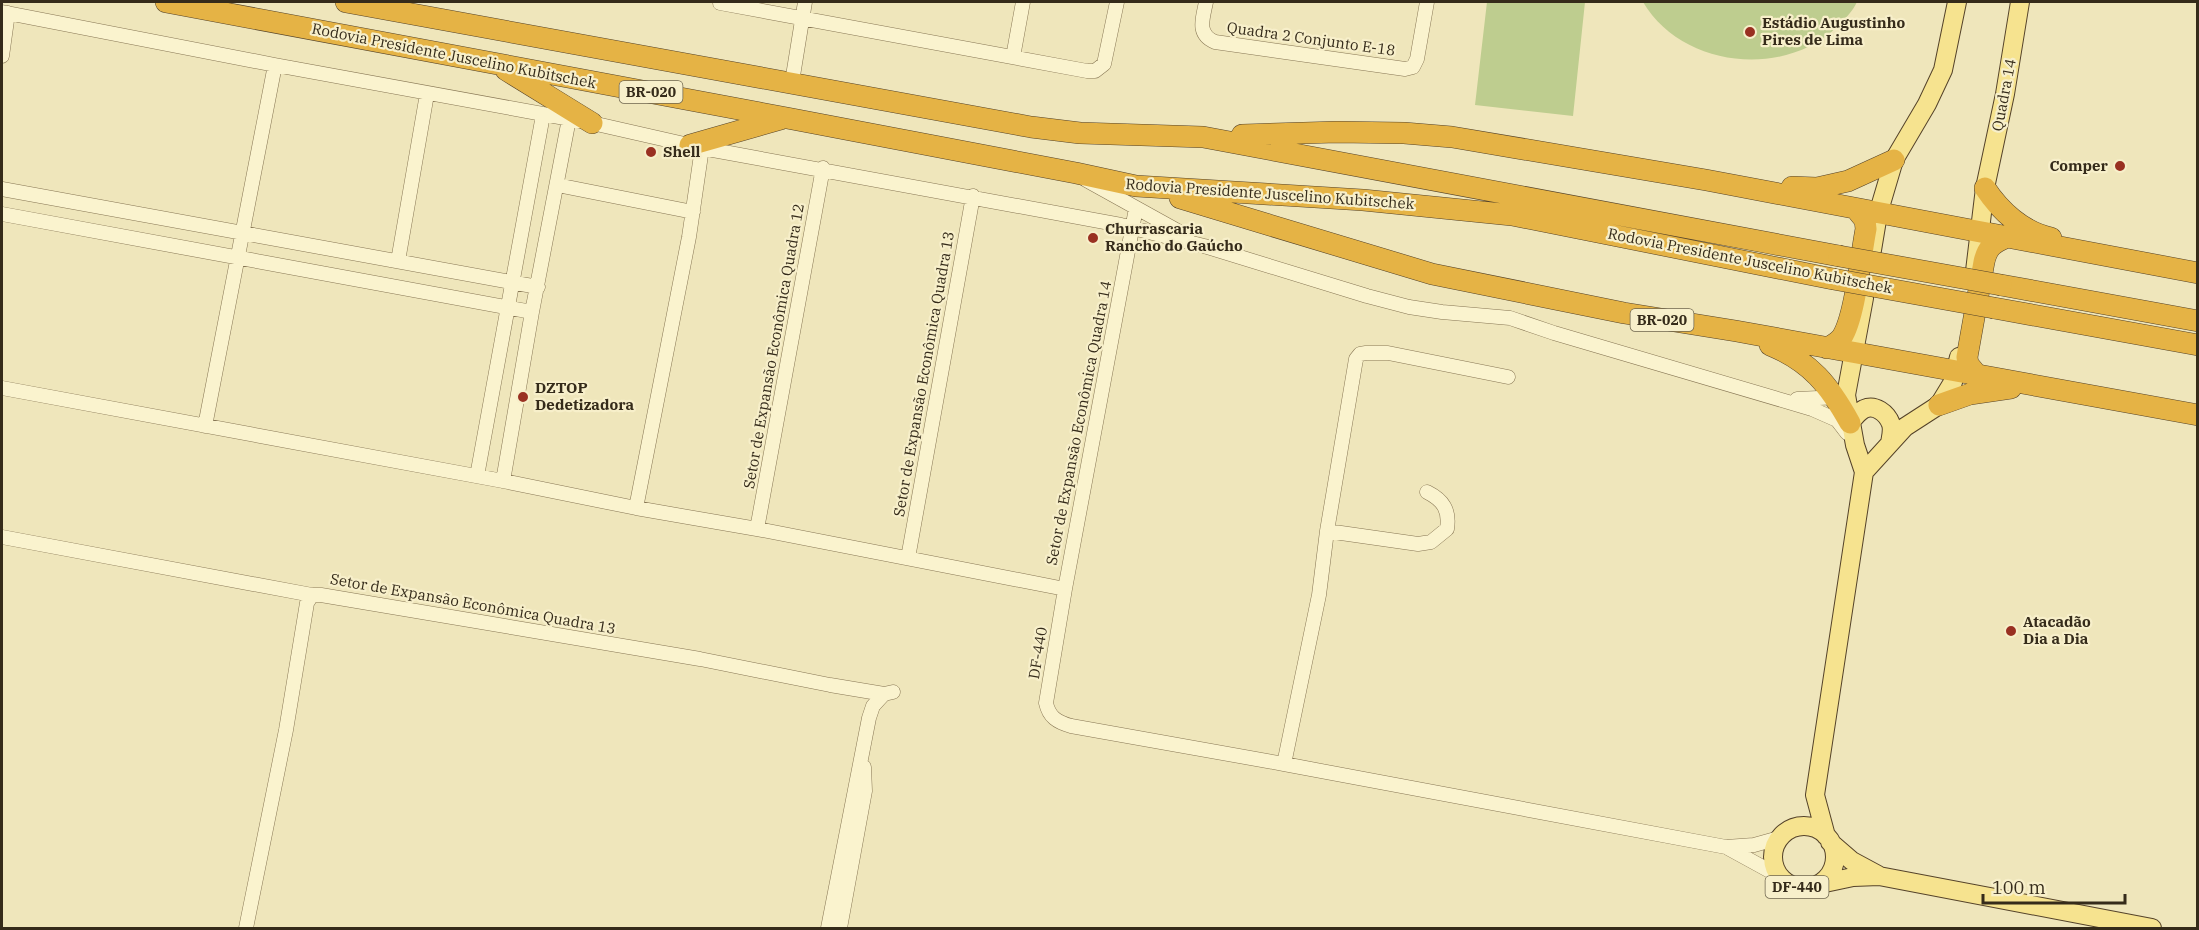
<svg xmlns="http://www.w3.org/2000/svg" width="2199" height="930" font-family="'IBM Plex Serif',serif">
	<rect width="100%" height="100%" fill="#efe6bb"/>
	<!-- green -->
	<path fill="#becd8f" d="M1487,2H1585L1573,116L1475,105Z
		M1643,2H1857C1853,11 1844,20 1837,27C1783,79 1681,67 1643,2Z"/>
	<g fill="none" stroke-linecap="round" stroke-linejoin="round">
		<defs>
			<path id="minor" d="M720,2V3L1087,71H1095L1104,64L1117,2
				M1206,2C1203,18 1196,34 1215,42L1405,69L1413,67L1417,59L1427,2
				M2,12L275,65L592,123L702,148L1121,225L1204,246L1367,296L1409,307L1442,312L1510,318L1554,333L1812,409L1837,420L1847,433
				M2,56L8,13
				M1013,57L1023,2
				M792,82L805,2
				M1086,180L1187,236
				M557,185L693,212
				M2,189L538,287
				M1136,208L1065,589L1046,703C1049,717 1057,722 1071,726L1284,764L1726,847L1754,845L1779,838
				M2,214L532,312
				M398,261L427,94
				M2,388L503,481L636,508L757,529L1065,589
				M1797,399L1840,397
				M205,426L275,65
				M477,476L543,115
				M503,481L532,312L569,119
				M636,508L689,237L702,148
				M757,529L823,168
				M1327,531L1418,544L1431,542L1447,529C1450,510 1443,500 1427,492
				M2,537L312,595
				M908,558L973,196
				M1284,764L1319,595L1327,531L1356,359L1360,354L1366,353H1388L1508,377
				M1726,847L1779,876
				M246,928L286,730L307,603L312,595H321L700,659L830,685L884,694L893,692
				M828,928L869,718L873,706L884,694
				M840,928L865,791L864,767"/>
			<path id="major" d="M1872,250L1878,214L1894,160L1927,104L1943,70L1957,2
				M1975,271L1985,188L2005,94L2020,2
				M1850,423C1854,418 1858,412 1864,409C1875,404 1887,413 1891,424C1893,430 1891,437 1890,443
				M1864,472L1905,427L1939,405L1953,382L1959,357
				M1773 857a31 31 0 1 1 62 0a31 31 0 1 1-62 0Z
				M1826,836L1815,795L1864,472L1855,445L1846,395L1864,298
				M1830,842L1852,861L1878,875
				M1820,884L1853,877L1879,876L2152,928"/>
			<path id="highway" d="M166,2L787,118L1076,173L1136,186L1363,200L1512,215L1833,279
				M346,2L1031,127L1080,133L1203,137L1839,256
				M506,70L592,123
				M1242,135L1337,132L1404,133L1452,137L1706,180L2198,273
				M690,145L781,119
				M1792,187L1817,188L1848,181L1894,160
				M1985,188C2000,211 2023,232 2051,238
				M1180,198L1432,274L1624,313L1736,331L2198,415
				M2001,285L2198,321
				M1994,308L2198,345
				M1770,345C1811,362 1829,385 1850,423
				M1827,348C1833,345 1838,342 1842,337C1855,317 1861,254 1866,229L1865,220L1856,209
				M1977,375L1968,364L1967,357L1984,262C1987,248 1993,243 2005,238
				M1939,405L1970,394L2011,388"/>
		</defs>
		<!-- minor casing -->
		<use href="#minor" stroke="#877654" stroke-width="15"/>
		<!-- major casing -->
		<use href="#major" stroke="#544229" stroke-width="20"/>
		<!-- highway casing -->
		<use href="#highway" stroke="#544229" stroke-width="22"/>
		<!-- minor -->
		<use href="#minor" stroke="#faf3ce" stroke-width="14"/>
		<!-- major -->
		<use href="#major" stroke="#f6e38f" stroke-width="18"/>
		<!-- highway -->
		<use href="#highway" stroke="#e5b345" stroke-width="21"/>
		<defs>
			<path id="highway-bridge" d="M1839,256L2001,285
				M1833,279L1994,308"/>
		</defs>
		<!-- highway-bridge casing -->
		<use href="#highway-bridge" stroke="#544229" stroke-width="22" stroke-linecap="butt"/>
		<!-- highway-bridge -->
		<use href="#highway-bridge" stroke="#e5b345" stroke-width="21"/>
	</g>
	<!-- markers -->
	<g fill="#993021" stroke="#f7efca" stroke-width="2">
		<circle cx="1750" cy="32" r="6"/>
		<circle cx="651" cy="152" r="6"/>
		<circle cx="2120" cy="166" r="6"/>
		<circle cx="1093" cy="238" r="6"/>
		<circle cx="523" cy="397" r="6"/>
		<circle cx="2011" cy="631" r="6"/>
	</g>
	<g text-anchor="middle" stroke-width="4.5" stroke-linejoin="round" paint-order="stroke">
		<!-- shield labels -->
		<g fill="#f7efca" stroke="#6f664f" stroke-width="1.5">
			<rect x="619.5" y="81" width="63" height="22" rx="4.5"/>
			<rect x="1630.5" y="309" width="63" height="22" rx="4.5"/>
			<rect x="1765.5" y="876" width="63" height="22" rx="4.5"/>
		</g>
		<g font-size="14" font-weight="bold" fill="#352b1a">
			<text x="651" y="97">BR-020</text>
			<text x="1662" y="325">BR-020</text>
			<text x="1797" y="892">DF-440</text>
		</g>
		<!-- poi labels -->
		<g font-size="15" font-weight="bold" fill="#352b1a" stroke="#f7efca" text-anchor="start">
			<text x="1762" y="28">Estádio Augustinho<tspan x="1762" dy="17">Pires de Lima</tspan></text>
			<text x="663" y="157">Shell</text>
			<text x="2108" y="171" text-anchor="end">Comper</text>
			<text x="1105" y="234">Churrascaria<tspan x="1105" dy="17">Rancho do Gaúcho</tspan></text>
			<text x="535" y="393">DZTOP<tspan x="535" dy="17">Dedetizadora</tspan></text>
			<text x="2023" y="627">Atacadão<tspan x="2023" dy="17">Dia a Dia</tspan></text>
		</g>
		<!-- street labels -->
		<g font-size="15" fill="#352b1a" stroke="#f7efca">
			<text transform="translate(1311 39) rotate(8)" y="5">Quadra 2 Conjunto E-18</text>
			<text transform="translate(454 56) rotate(11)" y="5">Rodovia Presidente Juscelino Kubitschek</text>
			<text transform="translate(2004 95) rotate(-79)" y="5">Quadra 14</text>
			<text transform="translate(1270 194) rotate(4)" y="5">Rodovia Presidente Juscelino Kubitschek</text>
			<text transform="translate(1750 261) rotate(11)" y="5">Rodovia Presidente Juscelino Kubitschek</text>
			<text transform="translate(774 346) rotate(-80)" y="5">Setor de Expansão Econômica Quadra 12</text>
			<text transform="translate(924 374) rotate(-80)" y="5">Setor de Expansão Econômica Quadra 13</text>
			<text transform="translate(1079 423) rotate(-79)" y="5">Setor de Expansão Econômica Quadra 14</text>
			<text transform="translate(473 604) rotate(10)" y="5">Setor de Expansão Econômica Quadra 13</text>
			<text transform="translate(1038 653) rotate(-81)" y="5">DF-440</text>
		</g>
	</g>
	<!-- border -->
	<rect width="2199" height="930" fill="none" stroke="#352b1a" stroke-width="6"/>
	<!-- scale -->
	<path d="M1983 894v9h142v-9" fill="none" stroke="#352b1a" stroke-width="3"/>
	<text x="1992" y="894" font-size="18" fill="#352b1a" stroke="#f7efca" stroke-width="4.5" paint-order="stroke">100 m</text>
</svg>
